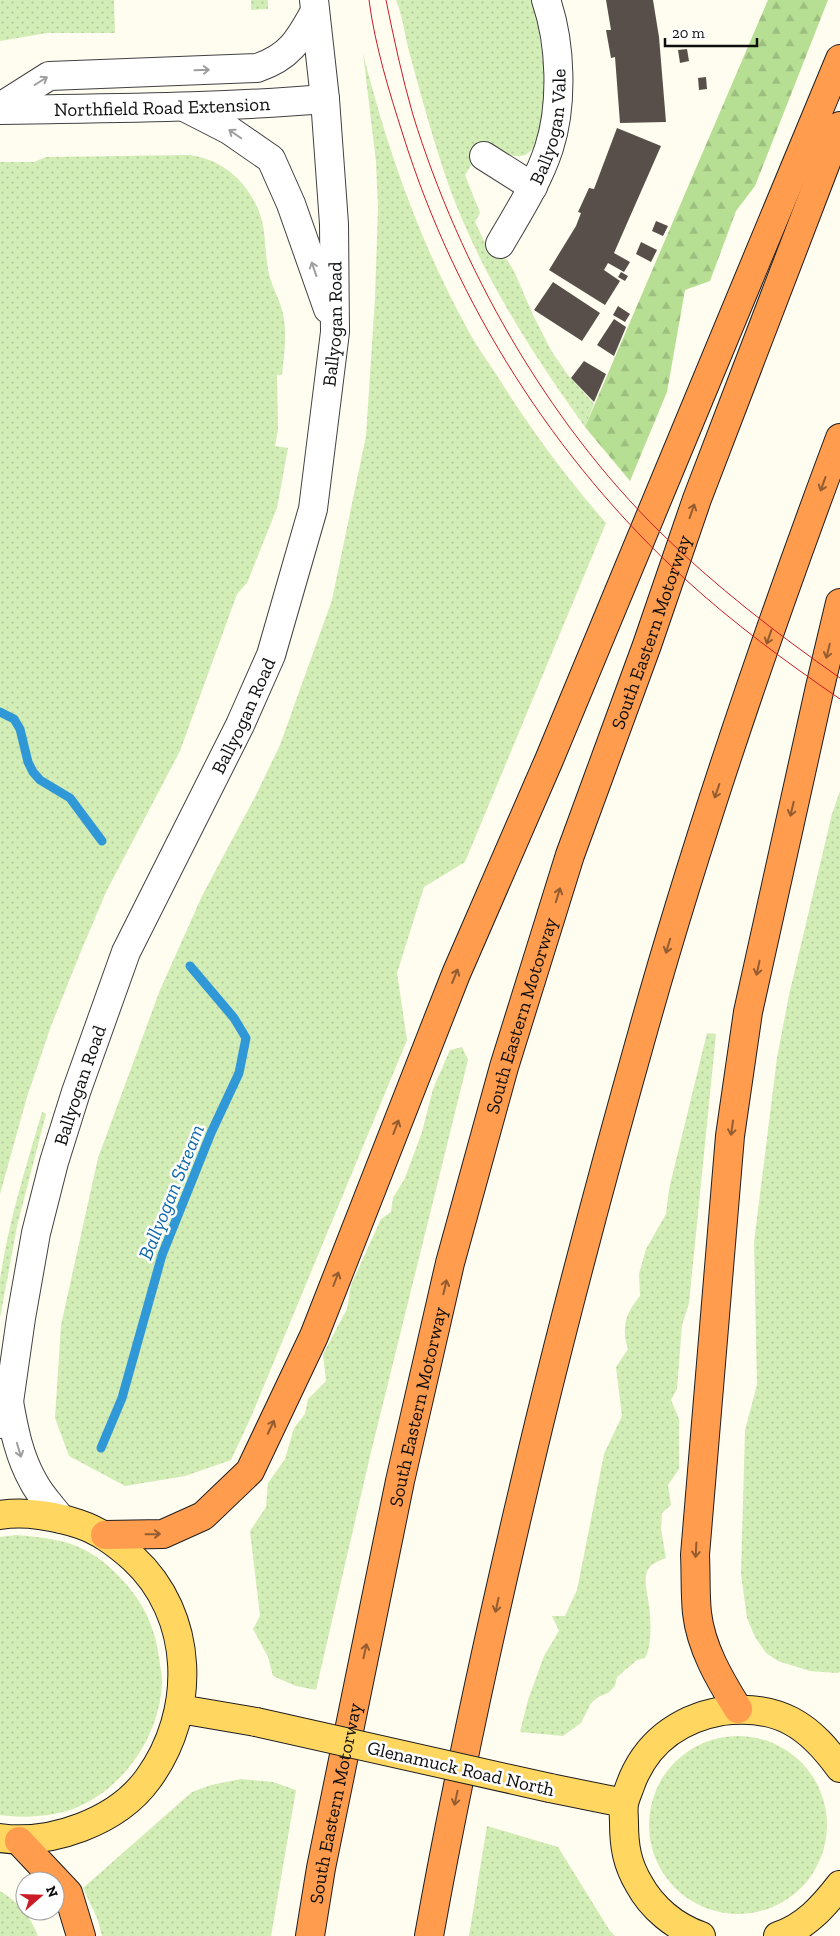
<svg xmlns="http://www.w3.org/2000/svg" width="840" height="1936" font-family="'Zilla Slab',serif">
	<defs>
		<pattern id="grass-dots" width="8" height="8" patternUnits="userSpaceOnUse" patternTransform="scale(1.25)"><rect width="8" height="8" fill="#d3edb6"/><path d="M2 2h.1M6 6h.1" fill="none" stroke="#b4ca9b" stroke-width="1.8" stroke-linecap="round"/></pattern>
		<pattern id="forest-firs" width="22" height="20" patternUnits="userSpaceOnUse" patternTransform="scale(1.25)"><rect width="22" height="20" fill="#b7df94"/><path d="M5 1l3.5 6h-7zM16 11l3.5 6h-7z" fill="#9cbe7e"/></pattern>
	</defs>
	<rect width="100%" height="100%" fill="#fffcf0"/>
	<!-- grass -->
	<path fill="url(#grass-dots)" d="M0,0H114L115,33H47L0,41Z
		M251,0H268V9L251,10Z
		M396,0H532C541,28 558,141 525,155C511,160 497,149 485,143L465,175L480,213L475,222L487,247L507,260L514,271L533,315L552,352L568,375L594,404L585,427C531,352 481,274 449,186C434,143 422,99 410,55C405,37 403,17 396,0Z
		M363,53C387,150 421,245 469,332C477,347 487,360 496,374C529,427 565,476 606,523L465,862L424,887L397,973L407,1040L251,1417L231,1460L185,1476L125,1486L69,1456L55,1418L61,1325L98,1158L160,990L202,896L255,797L280,745L332,600L366,436L375,298L378,208L376,162Z
		M190,155C226,160 253,187 262,221C266,238 265,257 269,274C272,287 279,298 282,310C288,331 284,354 282,375H277L278,430L275,446L288,448L277,508L247,583L237,594L180,751L106,892L79,956L51,1026L27,1097L0,1194V162H34L46,157Z
		M840,791V1672L837,1673L810,1671L778,1661L766,1653L755,1637L747,1618L741,1574L745,1430L757,1385L754,1242L777,1058L789,995L832,814Z
		M707,1033L716,1034L689,1303L682,1325L677,1389L671,1400L679,1419V1469L668,1485L671,1505L662,1513L661,1529L666,1558C661,1560 652,1563 649,1568C641,1578 650,1602 650,1615C651,1627 651,1648 645,1658L637,1660L617,1677L615,1686L608,1693L598,1697L591,1703L581,1723L563,1736L520,1732L528,1700L544,1656L559,1631L552,1616H565L577,1590L604,1454L622,1416L616,1367L628,1349C621,1328 626,1312 640,1296L639,1274L646,1249L666,1214L669,1189Z
		M462,1047L468,1060L371,1452L316,1690L296,1686L273,1676L268,1657L253,1629L260,1616L250,1531L266,1507L268,1483L285,1459L294,1428L305,1414L308,1399L326,1381L323,1354L347,1309L351,1285L381,1219L391,1212L393,1198L405,1178L422,1132L433,1089L450,1050Z
		M42,1112L46,1114L17,1226L0,1318C0,1305 0,1292 0,1280C8,1223 26,1167 42,1112Z
		M16,1535C40,1537 64,1539 85,1550C104,1560 118,1574 131,1590C147,1610 156,1633 159,1658C160,1666 162,1674 162,1681C161,1736 121,1794 67,1811C46,1817 22,1818 0,1815V1537Z
		M649 1825a89 89 0 1 1 178 0a89 89 0 1 1-178 0Z
		M241,1779L273,1782L296,1790L271,1936H102L98,1920L83,1888L192,1792L211,1785Z
		M487,1826L558,1847L610,1931L615,1936H469Z
		M0,1891C17,1901 31,1917 38,1936H0Z"/>
	<!-- forest -->
	<path fill="url(#forest-firs)" d="M768,0H828L755,186L736,211L710,281L685,290L667,392L630,481L585,427Z"/>
	<g fill="none" stroke-linecap="round" stroke-linejoin="round">
		<!-- stream -->
		<path stroke="#3198d8" stroke-width="9" d="M0,712L14,719L20,729L28,762L33,772L40,780L70,798L102,841
			M101,1448L122,1398L162,1255L211,1133L239,1073L246,1038L234,1018L190,966"/>
	</g>
	<!-- building -->
	<path fill="#584f4a" d="M606,0H653L659,37L666,122L620,123L615,57L611,58L606,30H611Z
		M687,49L689,61L680,63L678,50Z
		M706,77L707,89L699,90L698,78Z
		M617,128L661,146L614,253L630,262L624,272L608,263L604,270L620,281L605,305L549,270L576,226L581,213L578,212L589,188L594,189Z
		M656,221L668,226L663,236L652,231Z
		M641,242L657,250L651,262L636,254Z
		M621,272L628,276L625,281L618,277Z
		M553,282L600,313L582,341L534,310Z
		M618,306L630,314L625,322L613,315Z
		M614,319L626,327L614,356L597,345Z
		M584,361L606,374L594,402L571,378Z"/>
	<g fill="none" stroke-linecap="round" stroke-linejoin="round">
		<defs>
			<g id="minor">
				<path d="M0,107L49,76L257,68C290,57 299,40 315,11"/>
				<path d="M184,107L229,130L271,159L291,204L328,309"/>
				<path id="s1" d="M0,110C108,108 217,108 325,99"/>
				<path d="M484,156L533,187"/>
				<path id="s2" d="M500,244C518,213 538,182 549,148C563,105 561,43 546,0"/>
				<path d="M9,1402C14,1430 19,1456 33,1481C40,1495 52,1507 61,1519"/>
				<path id="s3" d="M0,1424L9,1402L21,1318L36,1233L54,1162L76,1092L126,952L240,725L271,655L313,509L335,332L334,224L325,99L314,0"/>
			</g>
			<path id="major" d="M0,1515C25,1511 55,1516 79,1524C100,1531 116,1543 133,1558C195,1615 197,1712 148,1779C117,1822 51,1845 0,1838
				M180,1709L256,1722
				M550,1788L624,1803
				M701,1936C675,1927 652,1908 639,1884C627,1864 624,1846 624,1823C624,1817 623,1810 624,1804C625,1798 628,1792 630,1786C645,1744 678,1719 722,1711C745,1708 770,1710 791,1721C812,1732 827,1750 840,1768
				M778,1936C805,1927 823,1907 840,1885"/>
			<g id="highway">
				<path d="M105,1535L163,1534L203,1516L250,1471L314,1336L456,974L549,760L840,59"/>
				<path d="M738,1709C720,1680 701,1648 697,1613C695,1594 696,1574 695,1555L730,1136L748,1012L820,687L840,603"/>
				<path d="M19,1841L68,1893L81,1936"/>
				<path id="s4" d="M310,1936L321,1868L400,1481L450,1263L504,1067L570,855L647,645L697,499L840,126"/>
				<path d="M429,1936C460,1764 498,1594 539,1424C571,1293 606,1162 643,1031C699,831 767,633 840,438"/>
			</g>
		</defs>
		<!-- minor casing -->
		<use href="#minor" stroke="#414141" stroke-width="30"/>
		<!-- major casing -->
		<use href="#major" stroke="#1f1f1f" stroke-width="30"/>
		<!-- highway casing -->
		<use href="#highway" stroke="#1f1f1f" stroke-width="30"/>
		<!-- minor -->
		<use href="#minor" stroke="#fff" stroke-width="28"/>
		<!-- major -->
		<use href="#major" stroke="#ffd660" stroke-width="28"/>
		<!-- highway -->
		<use href="#highway" stroke="#ff9c4e" stroke-width="28"/>
		<!-- tram -->
		<path stroke="#ca1b26" stroke-width="1" d="M369,0C375,46 389,91 403,135C456,304 554,459 685,579C733,623 786,662 840,699
			M386,0C394,39 402,77 413,115C460,267 546,420 660,532C716,587 776,633 840,678"/>
		<defs>
			<path id="major-bridge" d="M256,1722L550,1788"/>
		</defs>
		<!-- major-bridge casing -->
		<use href="#major-bridge" stroke="#1f1f1f" stroke-width="30" stroke-linecap="butt"/>
		<!-- major-bridge -->
		<use href="#major-bridge" stroke="#ffd660" stroke-width="28"/>
	</g>
	<!-- one-way arrows -->
	<defs><path id="oneway-shaft" d="M-6 0H5M1.5-3L5.5 0L1.5 3" fill="none" stroke-width="1.6" stroke-linecap="round" stroke-linejoin="round" transform="scale(1.25)"/></defs>
	<g stroke="#9f9f9f">
		<use href="#oneway-shaft" transform="translate(202 70) rotate(-2)"/>
		<use href="#oneway-shaft" transform="translate(41 81) rotate(-32)"/>
		<use href="#oneway-shaft" transform="translate(235 134) rotate(-145)"/>
		<use href="#oneway-shaft" transform="translate(314 269) rotate(-109)"/>
		<use href="#oneway-shaft" transform="translate(19 1450) rotate(73)"/>
	</g>
	<g stroke="#935c31">
		<use href="#oneway-shaft" transform="translate(823 484) rotate(110)"/>
		<use href="#oneway-shaft" transform="translate(692 511) rotate(-71)"/>
		<use href="#oneway-shaft" transform="translate(769 637) rotate(109)"/>
		<use href="#oneway-shaft" transform="translate(828 651) rotate(104)"/>
		<use href="#oneway-shaft" transform="translate(717 791) rotate(109)"/>
		<use href="#oneway-shaft" transform="translate(792 809) rotate(103)"/>
		<use href="#oneway-shaft" transform="translate(558 895) rotate(-73)"/>
		<use href="#oneway-shaft" transform="translate(668 946) rotate(107)"/>
		<use href="#oneway-shaft" transform="translate(758 968) rotate(102)"/>
		<use href="#oneway-shaft" transform="translate(455 976) rotate(-68)"/>
		<use href="#oneway-shaft" transform="translate(396 1127) rotate(-69)"/>
		<use href="#oneway-shaft" transform="translate(732 1128) rotate(98)"/>
		<use href="#oneway-shaft" transform="translate(336 1279) rotate(-69)"/>
		<use href="#oneway-shaft" transform="translate(445 1287) rotate(-77)"/>
		<use href="#oneway-shaft" transform="translate(271 1427) rotate(-65)"/>
		<use href="#oneway-shaft" transform="translate(153 1534) rotate(-1)"/>
		<use href="#oneway-shaft" transform="translate(696 1550) rotate(93)"/>
		<use href="#oneway-shaft" transform="translate(497 1605) rotate(102)"/>
		<use href="#oneway-shaft" transform="translate(365 1651) rotate(-78)"/>
		<use href="#oneway-shaft" transform="translate(456 1798) rotate(102)"/>
	</g>
	<g text-anchor="middle" stroke-width="5" stroke-linejoin="round" paint-order="stroke">
		<!-- street labels -->
		<g font-size="19" fill="#0e0e0e" stroke="#fff">
			<text dy="7" stroke="none"><textPath href="#s1" startOffset="162">Northfield Road Extension</textPath></text>
			<text dy="7" stroke="none"><textPath href="#s2" startOffset="129">Ballyogan Vale</textPath></text>
			<text dy="7" stroke="none"><textPath href="#s3" startOffset="1159">Ballyogan Road</textPath></text>
			<text dy="7" stroke="none"><textPath href="#s4" startOffset="1350">South Eastern Motorway</textPath></text>
			<text dy="7" stroke="none"><textPath href="#s3" startOffset="754">Ballyogan Road</textPath></text>
			<text dy="7" stroke="none"><textPath href="#s4" startOffset="945">South Eastern Motorway</textPath></text>
			<text dy="7" stroke="none"><textPath href="#s3" startOffset="349">Ballyogan Road</textPath></text>
			<text dy="7" stroke="none"><textPath href="#s4" startOffset="540">South Eastern Motorway</textPath></text>
			<text transform="translate(461 1768) rotate(13)" y="7">Glenamuck Road North</text>
			<text dy="7" stroke="none"><textPath href="#s4" startOffset="135">South Eastern Motorway</textPath></text>
		</g>
		<!-- water labels -->
		<g font-size="20" font-style="italic" fill="#0d68ab" stroke="#fff">
			<text transform="translate(171 1192) rotate(-68)" y="7">Ballyogan Stream</text>
		</g>
	</g>
	<!-- north arrow -->
	<g transform="translate(40 1896) rotate(70)"><circle r="24" fill="#ffffff" stroke="#9f9f9f"/>
	<path d="M0-4L9 19L0 12L-9 19Z" fill="#ca1b26"/>
	<text y="-8" font-size="14" font-weight="bold" text-anchor="middle" fill="#0e0e0e">N</text>
	</g>
	<!-- scale -->
	<path d="M665 38v8h92v-8" fill="none" stroke="#0e0e0e" stroke-width="2.5"/>
	<text x="672" y="38" font-size="15" fill="#0e0e0e" stroke="#ffffff" stroke-width="4" paint-order="stroke">20 m</text>
</svg>
